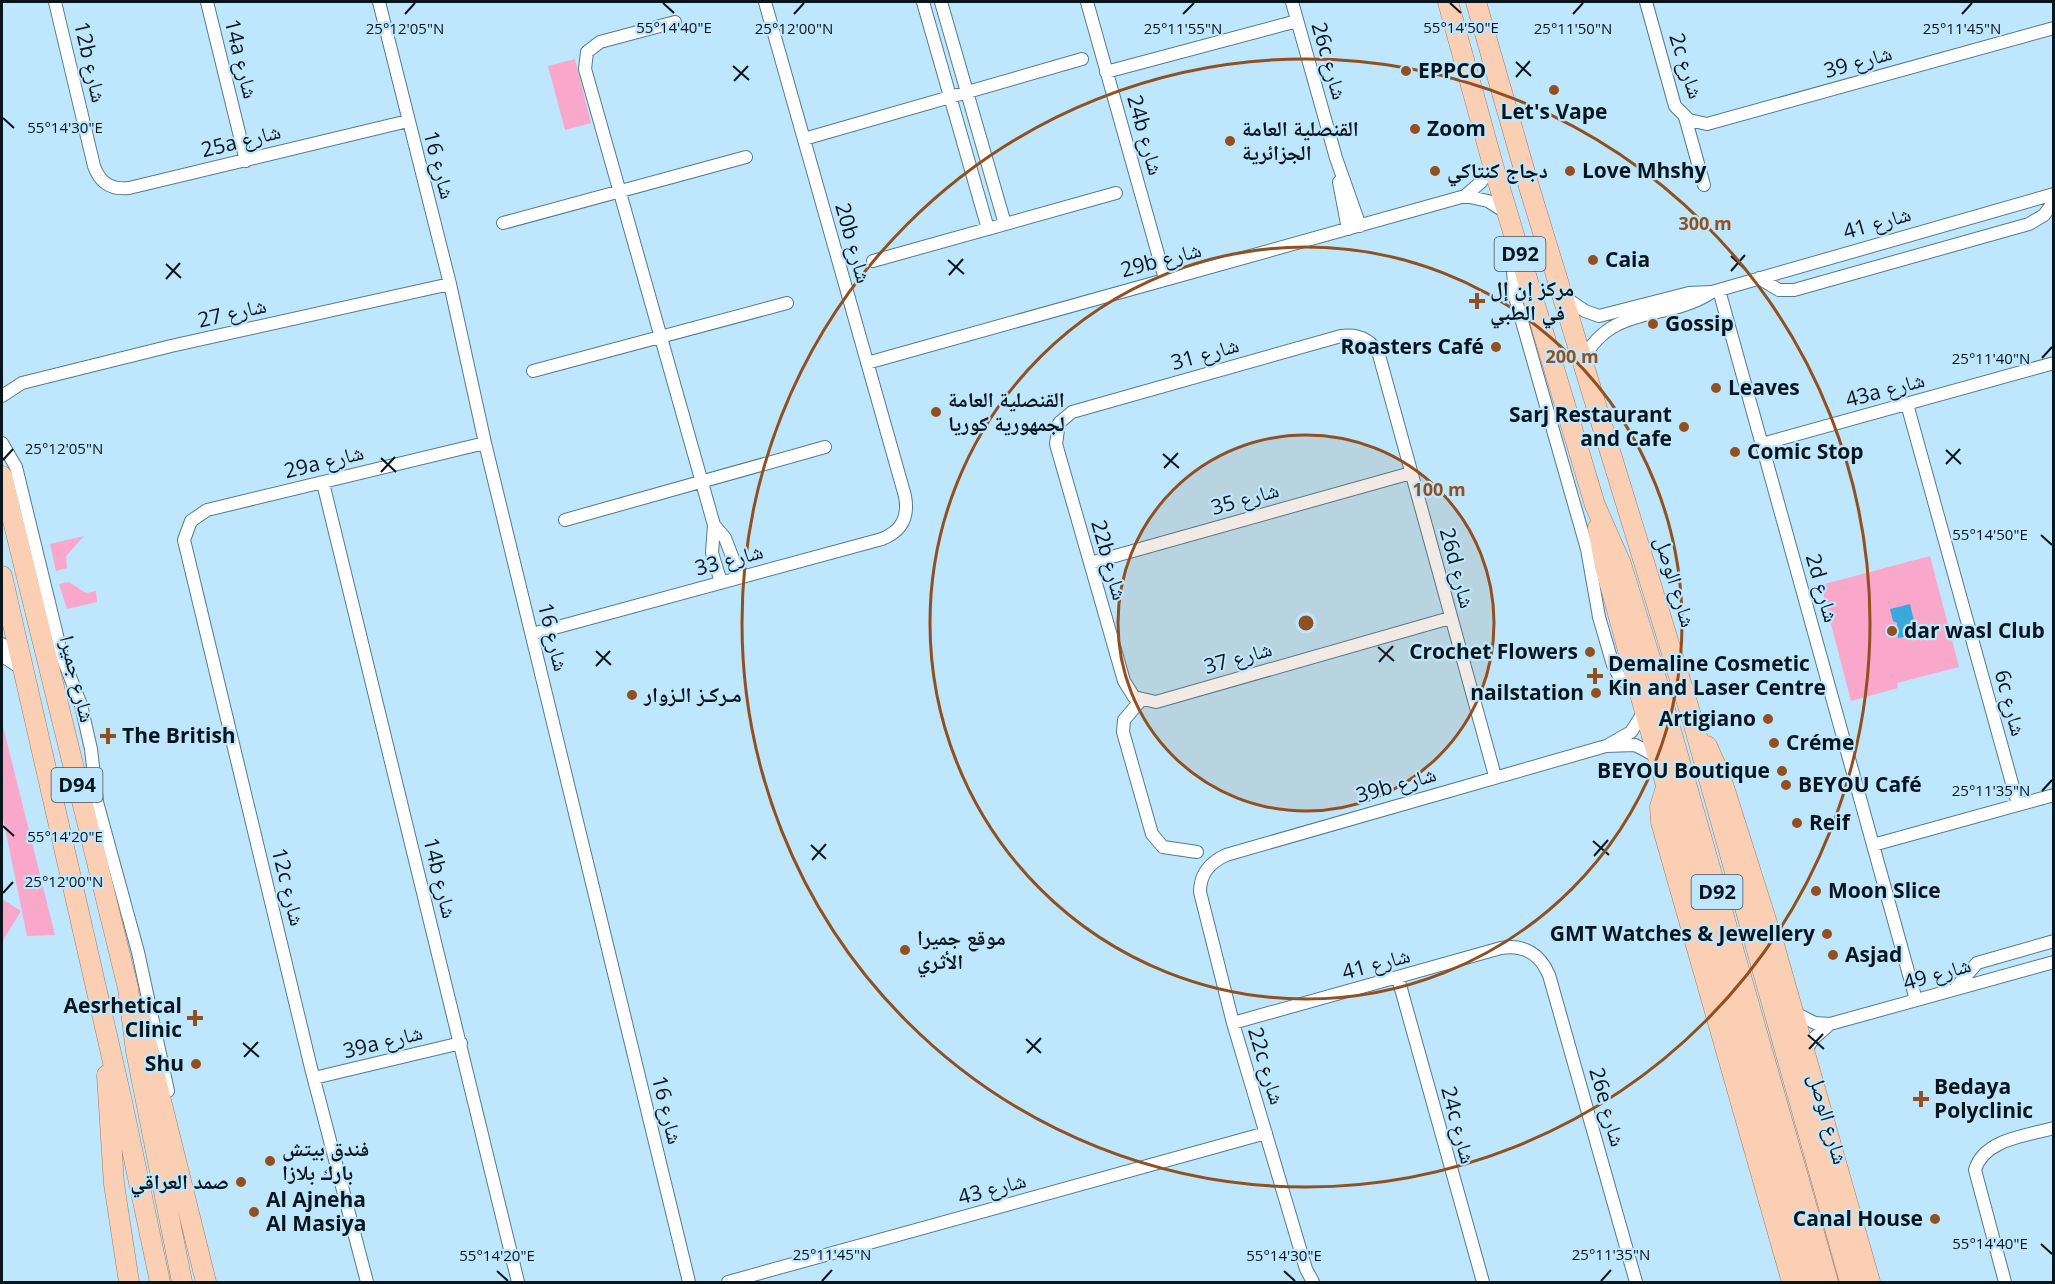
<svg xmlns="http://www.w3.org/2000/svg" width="2055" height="1284" font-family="'Open Sans','Noto Naskh Arabic',sans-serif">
	<rect width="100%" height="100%" fill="#bee6fc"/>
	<!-- green -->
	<path fill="#f9a7ca" d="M575,59L591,123L565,130L548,66Z
		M84,536L66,556L67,568L56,571L50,544Z
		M1930,556L1959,667L1897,683L1898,688L1851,701L1821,585Z
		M69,582L86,593L96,591L97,602L67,609L59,584Z
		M2,722L55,935L27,936L2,813Z
		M2,899L21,911L2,942Z"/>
	<!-- water -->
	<path fill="#39a9db" d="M1910,604L1917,634L1898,638L1897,623L1893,621L1890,609Z"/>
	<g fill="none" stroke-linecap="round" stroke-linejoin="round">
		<defs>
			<path id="street" d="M55,2L94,166C100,183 111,190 129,188L408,121
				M207,2L246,161
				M379,2L450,284L485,443L689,1282
				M923,2L988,229
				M941,2L1005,224
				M1087,2L1165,279
				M1292,2L1336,158L1360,226
				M1646,2L1675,106L1689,120L1707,124L2054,28
				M675,22L600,42L587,52L585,69L714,525L725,538L740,577
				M1106,72L1297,21
				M1685,117L1704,185
				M804,139L1082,59
				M1339,182L1348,229
				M1465,196L1488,201L1507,213
				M503,223L746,157
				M1517,255L1513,271L1515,297L1587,549L1599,617L1613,665L1620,678L1639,693
				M873,261L1116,193
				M1759,278L1779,290H1794L2029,224L2044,215L2054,202
				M1719,290L1916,1000
				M1563,296L1585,311L1599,316L1689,293L1711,292
				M1582,361C1613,302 1664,323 1712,292L2054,194
				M867,363L1465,196L1481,182L1493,165
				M533,371L787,303
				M2,396L22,383L171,346L450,284
				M1907,404L2018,805
				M2,443L16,467L62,656L81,705L91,749L97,802L138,952L168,1091
				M1762,444L2054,363
				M323,483L518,1282
				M565,520L825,447
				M714,525L712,553L721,582
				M1090,563L1411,473
				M1450,618L1156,702L1134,697L1124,681L1056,444L1059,423L1072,412L1341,336C1358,334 1371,339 1379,355L1495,776
				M532,634L882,539C902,531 909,517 905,496L765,2
				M2,644L7,659L25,671
				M1141,700L1124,720L1123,732L1152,834L1163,847L1197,852
				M1610,744L1631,732L1645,710
				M1873,845L2054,795
				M1398,978L1483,1282
				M1955,989L1977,963L2054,941
				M1793,1012L1815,1023L1830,1024L2054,962
				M1233,1023L1501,948C1524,944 1540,954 1549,975L1636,1282
				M1804,1053L1813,1039L1830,1024
				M314,1078L461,1043
				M367,1282L311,1068L184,540L191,521L207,510L485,443
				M728,1282L1266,1133
				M1313,1282L1306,1269L1233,1023L1200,892C1200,874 1209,863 1226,855L1606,746L1635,745L1658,757
				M2005,1282L1975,1170C1984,1139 2026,1136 2054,1128"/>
			<path id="primary" d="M1448,2L1493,165L1595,505L1621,564L1652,664L1828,1282
				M1476,2L1530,190L1693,722L1850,1282
				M2,476L128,988L136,1051L182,1282
				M1598,528L1605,566L1640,694L1808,1282
				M2,576L121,1097L160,1282
				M1707,746L1720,775L1774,945L1870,1282
				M1667,784L1660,807L1661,822L1792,1282
				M141,1020L206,1282
				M107,1075L114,1184L129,1282"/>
		</defs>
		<!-- street casing -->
		<use href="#street" stroke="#557a8d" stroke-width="14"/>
		<!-- primary casing -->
		<use href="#primary" stroke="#a4795f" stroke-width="21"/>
		<!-- street -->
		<use href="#street" stroke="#fff" stroke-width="12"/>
		<!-- primary -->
		<use href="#primary" stroke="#fbcfb4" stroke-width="20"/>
	</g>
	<!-- ticks -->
	<path fill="none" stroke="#07151d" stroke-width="2" d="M663,3L674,13M1450,3L1461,13M405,14L415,3M794,14L804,3M1183,14L1194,3M1573,14L1583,3M1962,14L1972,3M1516,62L1531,76M733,66L749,80M1516,77L1530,61M734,81L748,66M3,118L14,128M1731,256L1746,270M948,260L964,274M166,264L181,278M1731,271L1745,255M949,275L963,259M166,279L180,263M2042,358L2052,347M1946,450L1961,464M1163,454L1179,468M381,458L396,472M3,460L13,449M1946,464L1960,449M1164,468L1178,453M381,472L395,457M2041,535L2052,545M1378,647L1394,661M596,651L611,665M1379,662L1393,646M596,666L610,651M2042,791L2052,780M3,826L14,836M1593,841L1609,855M811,845L826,859M1594,856L1608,840M812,860L826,844M3,893L13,882M1808,1035L1824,1049M1026,1039L1041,1053M243,1043L259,1057M1809,1049L1823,1034M1027,1053L1041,1038M244,1057L258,1042M2041,1244L2052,1254M497,1271L508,1281M1284,1271L1295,1281M822,1281L832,1270M1601,1281L1611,1270"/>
	<!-- distance rings -->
	<circle cx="1306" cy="623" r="188" fill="#924f20" fill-opacity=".12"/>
	<g fill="none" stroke="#924f20" stroke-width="3">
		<circle cx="1306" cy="623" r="188"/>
		<circle cx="1306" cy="623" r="376"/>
		<circle cx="1306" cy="623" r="564"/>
	</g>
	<!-- markers -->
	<g fill="#924f20" stroke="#bee6fc" stroke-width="2">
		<circle cx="1406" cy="71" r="6"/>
		<circle cx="1554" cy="90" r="6"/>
		<circle cx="1415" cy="129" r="6"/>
		<circle cx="1230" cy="141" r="6"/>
		<circle cx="1435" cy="171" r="6"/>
		<circle cx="1570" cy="171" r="6"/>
		<circle cx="1593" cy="260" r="6"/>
		<path d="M1474 292h6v6h6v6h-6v6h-6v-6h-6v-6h6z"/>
		<circle cx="1653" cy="324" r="6"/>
		<circle cx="1496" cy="347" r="6"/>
		<circle cx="1716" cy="388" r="6"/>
		<circle cx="936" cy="412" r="6"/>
		<circle cx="1684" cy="427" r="6"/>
		<circle cx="1735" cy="452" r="6"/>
		<circle cx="1892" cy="631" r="6"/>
		<circle cx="1590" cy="652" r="6"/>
		<path d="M1592 667h6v6h6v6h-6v6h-6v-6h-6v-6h6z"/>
		<circle cx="1596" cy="693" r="6"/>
		<circle cx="632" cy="695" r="6"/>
		<circle cx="1768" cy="719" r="6"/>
		<path d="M105 727h6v6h6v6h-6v6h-6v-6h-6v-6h6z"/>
		<circle cx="1774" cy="743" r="6"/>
		<circle cx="1782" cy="771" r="6"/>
		<circle cx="1786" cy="785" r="6"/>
		<circle cx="1797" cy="823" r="6"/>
		<circle cx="1816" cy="891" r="6"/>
		<circle cx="1827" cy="934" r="6"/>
		<circle cx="905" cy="950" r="6"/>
		<circle cx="1833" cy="955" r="6"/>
		<path d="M192 1009h6v6h6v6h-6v6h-6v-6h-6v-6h6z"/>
		<circle cx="196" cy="1064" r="6"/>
		<path d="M1918 1090h6v6h6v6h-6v6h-6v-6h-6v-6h6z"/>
		<circle cx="270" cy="1161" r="6"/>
		<circle cx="241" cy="1182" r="6"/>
		<circle cx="254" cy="1212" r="6"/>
		<circle cx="1935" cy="1219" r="6"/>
	</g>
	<g text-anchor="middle" stroke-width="4.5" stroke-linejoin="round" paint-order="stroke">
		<!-- shield labels -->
		<g fill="#bee6fc" stroke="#3e5460" stroke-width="1.5">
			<rect x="1494.5" y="237" width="51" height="34" rx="4.5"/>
			<rect x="51.5" y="768" width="51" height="34" rx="4.5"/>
			<rect x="1691.5" y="875" width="51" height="34" rx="4.5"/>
		</g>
		<g font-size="20" font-weight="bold" fill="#07151d">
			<text x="1520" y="261">D92</text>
			<text x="77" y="792">D94</text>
			<text x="1717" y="899">D92</text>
		</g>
		<!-- street labels -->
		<g font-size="21" fill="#07151d" stroke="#bee6fc">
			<text transform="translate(241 59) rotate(76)" y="7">14a شارع</text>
			<text transform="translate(1329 61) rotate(74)" y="7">26c شارع</text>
			<text transform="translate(90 62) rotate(77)" y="7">12b شارع</text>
			<text transform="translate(1858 62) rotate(-16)" y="7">شارع 39</text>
			<text transform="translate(1686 66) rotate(72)" y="7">2c شارع</text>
			<text transform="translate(1145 135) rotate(74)" y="7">24b شارع</text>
			<text transform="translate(241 141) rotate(-14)" y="7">25a شارع</text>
			<text transform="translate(439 165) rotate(75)" y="7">شارع 16</text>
			<text transform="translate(1877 223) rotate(-16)" y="7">شارع 41</text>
			<text transform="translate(853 243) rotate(74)" y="7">20b شارع</text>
			<text transform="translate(1161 260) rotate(-15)" y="7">29b شارع</text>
			<text transform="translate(232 313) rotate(-13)" y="7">شارع 27</text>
			<text transform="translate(1205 354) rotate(-16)" y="7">شارع 31</text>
			<text transform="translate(1885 390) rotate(-15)" y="7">43a شارع</text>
			<text transform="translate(324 462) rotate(-14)" y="7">29a شارع</text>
			<text transform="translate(1245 499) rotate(-16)" y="7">شارع 35</text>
			<text transform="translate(729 560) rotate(-15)" y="7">شارع 33</text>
			<text transform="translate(1109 560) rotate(74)" y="7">22b شارع</text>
			<text transform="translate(1457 568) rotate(75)" y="7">26d شارع</text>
			<text transform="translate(1675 582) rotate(73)" y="7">شارع الوصل</text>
			<text transform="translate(1822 588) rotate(74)" y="7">2d شارع</text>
			<text transform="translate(553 637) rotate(76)" y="7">شارع 16</text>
			<text transform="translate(1238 658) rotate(-16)" y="7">شارع 37</text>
			<text transform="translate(77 679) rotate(76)" y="7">شارع جميرا</text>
			<text transform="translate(2010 703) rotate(75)" y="7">6c شارع</text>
			<text transform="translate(1396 785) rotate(-16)" y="7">39b شارع</text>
			<text transform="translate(440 878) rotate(76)" y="7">14b شارع</text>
			<text transform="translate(288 887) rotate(76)" y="7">12c شارع</text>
			<text transform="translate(1376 964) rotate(-15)" y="7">شارع 41</text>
			<text transform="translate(1937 974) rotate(-16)" y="7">شارع 49</text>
			<text transform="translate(383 1042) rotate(-14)" y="7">39a شارع</text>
			<text transform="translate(1266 1066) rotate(73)" y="7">22c شارع</text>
			<text transform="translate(1607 1107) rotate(74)" y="7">26e شارع</text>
			<text transform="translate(667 1110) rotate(76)" y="7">شارع 16</text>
			<text transform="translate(1828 1119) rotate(74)" y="7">شارع الوصل</text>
			<text transform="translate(1458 1125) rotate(75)" y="7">24c شارع</text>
			<text transform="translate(992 1189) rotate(-15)" y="7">شارع 43</text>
		</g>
		<!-- poi labels -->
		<g font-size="21" font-weight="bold" fill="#07151d" stroke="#bee6fc" text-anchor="start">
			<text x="1418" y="78">EPPCO</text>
			<text x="1554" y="119" text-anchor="middle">Let's Vape</text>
			<text x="1242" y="136">القنصلية العامة<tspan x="1242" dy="24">الجزائرية</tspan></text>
			<text x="1427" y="136">Zoom</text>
			<text x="1447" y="178">دجاج كنتاكي</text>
			<text x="1582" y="178">Love Mhshy</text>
			<text x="1605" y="267">Caia</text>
			<text x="1490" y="296">مركز إن إل<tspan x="1490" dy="24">في الطبي</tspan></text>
			<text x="1665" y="331">Gossip</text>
			<text x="1484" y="354" text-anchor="end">Roasters Café</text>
			<text x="1728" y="395">Leaves</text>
			<text x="948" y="407">القنصلية العامة<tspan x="948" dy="24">لجمهورية كوريا</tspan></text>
			<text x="1672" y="422" text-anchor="end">Sarj Restaurant<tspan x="1672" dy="24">and Cafe</tspan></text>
			<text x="1747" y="459">Comic Stop</text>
			<text x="1904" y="638">dar wasl Club</text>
			<text x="1578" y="659" text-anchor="end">Crochet Flowers</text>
			<text x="1608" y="671">Demaline Cosmetic<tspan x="1608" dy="24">Kin and Laser Centre</tspan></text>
			<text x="1584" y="700" text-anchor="end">nailstation</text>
			<text x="644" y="702">مـركـز الـزوار</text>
			<text x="1756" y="726" text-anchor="end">Artigiano</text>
			<text x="122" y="743">The British</text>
			<text x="1786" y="750">Créme</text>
			<text x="1770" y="778" text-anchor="end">BEYOU Boutique</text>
			<text x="1798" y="792">BEYOU Café</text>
			<text x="1809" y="830">Reif</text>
			<text x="1828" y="898">Moon Slice</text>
			<text x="1815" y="941" text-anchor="end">GMT Watches &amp; Jewellery</text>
			<text x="917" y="945">موقع جميرا<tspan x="917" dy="24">الأثري</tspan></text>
			<text x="1845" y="962">Asjad</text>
			<text x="182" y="1013" text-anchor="end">Aesrhetical<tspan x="182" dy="24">Clinic</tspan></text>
			<text x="184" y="1071" text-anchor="end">Shu</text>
			<text x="1934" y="1094">Bedaya<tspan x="1934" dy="24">Polyclinic</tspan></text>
			<text x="282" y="1156">فندق بيتش<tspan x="282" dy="24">بارك بلازا</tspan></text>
			<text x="229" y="1189" text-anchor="end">صمد العراقي</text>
			<text x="266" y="1207">Al Ajneha<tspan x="266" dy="24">Al Masiya</tspan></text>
			<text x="1923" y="1226" text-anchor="end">Canal House</text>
		</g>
	</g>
	<g font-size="15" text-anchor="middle" fill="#07151d" stroke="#bee6fc" stroke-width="4.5" stroke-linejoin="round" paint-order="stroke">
		<text x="674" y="33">55°14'40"E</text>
		<text x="1461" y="33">55°14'50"E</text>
		<text x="1183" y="34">25°11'55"N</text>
		<text x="405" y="34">25°12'05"N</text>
		<text x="794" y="34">25°12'00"N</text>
		<text x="1573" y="34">25°11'50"N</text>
		<text x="1962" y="34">25°11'45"N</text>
		<text x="65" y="133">55°14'30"E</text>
		<text x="1991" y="364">25°11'40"N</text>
		<text x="64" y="454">25°12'05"N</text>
		<text x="1990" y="540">55°14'50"E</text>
		<text x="1991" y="796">25°11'35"N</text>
		<text x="65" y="842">55°14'20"E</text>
		<text x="64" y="887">25°12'00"N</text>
		<text x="1990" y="1249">55°14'40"E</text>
		<text x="832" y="1260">25°11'45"N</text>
		<text x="1611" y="1260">25°11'35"N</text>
		<text x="497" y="1261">55°14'20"E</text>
		<text x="1284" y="1261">55°14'30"E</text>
	</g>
	<circle cx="1306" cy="623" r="9" fill="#924f20" stroke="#bee6fc" stroke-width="3"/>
	<g font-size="18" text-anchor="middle" font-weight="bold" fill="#924f20" stroke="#bee6fc" stroke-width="4.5" stroke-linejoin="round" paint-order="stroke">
		<text x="1705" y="230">300 m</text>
		<text x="1572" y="363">200 m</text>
		<text x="1439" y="496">100 m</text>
	</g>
	<!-- border -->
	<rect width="2055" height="1284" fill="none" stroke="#07151d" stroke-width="6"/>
</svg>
